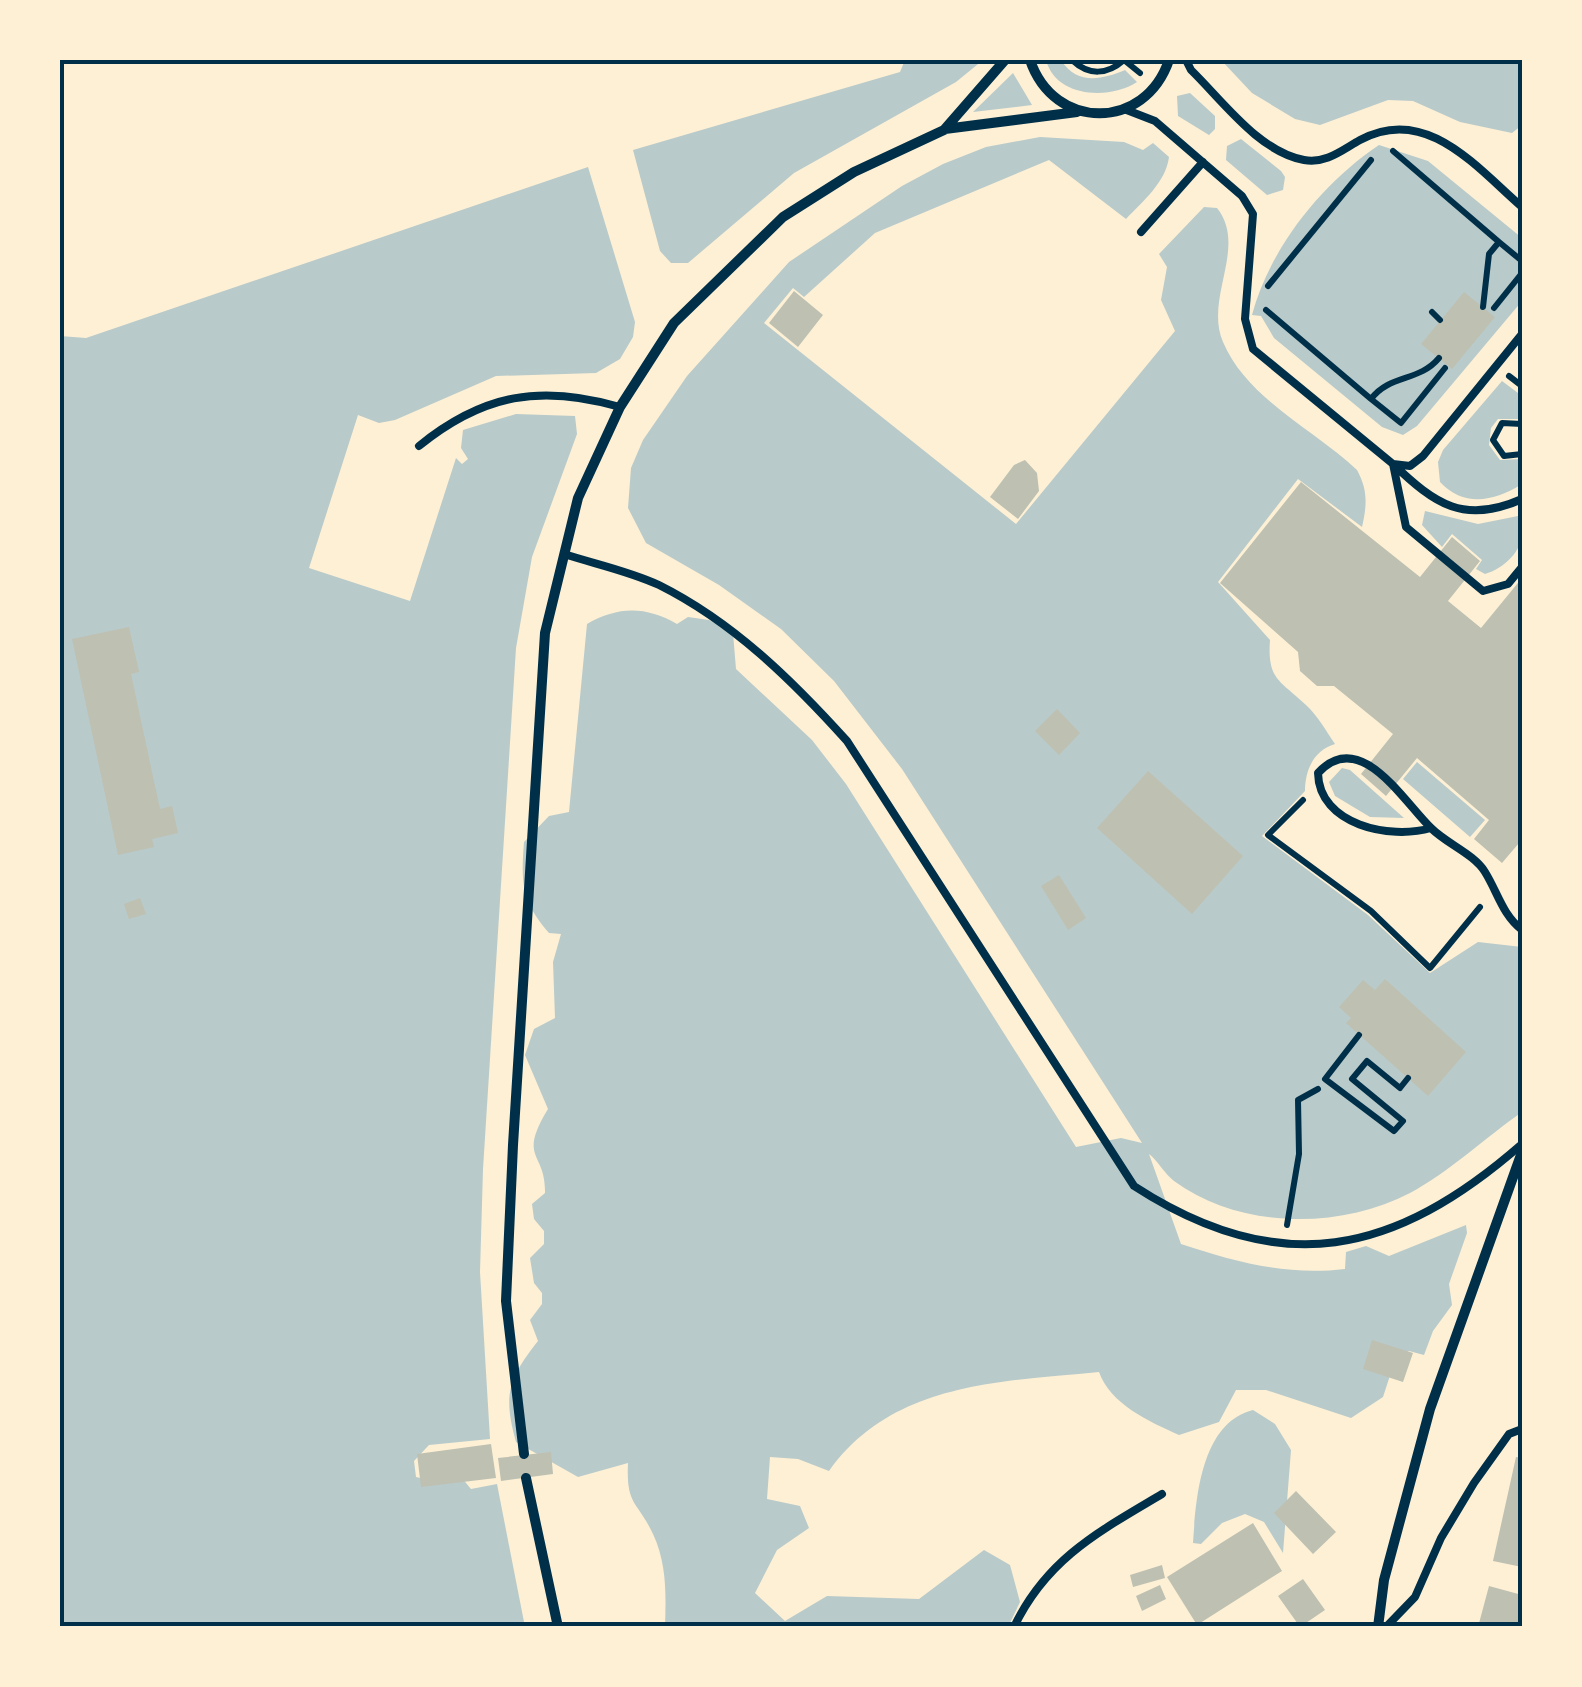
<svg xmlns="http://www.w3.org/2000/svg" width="1582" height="1687" font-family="Merriweather,serif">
	<rect width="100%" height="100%" fill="#fdf0d5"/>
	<!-- green -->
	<path fill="#b9caca" d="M905,60H983L956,82L794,173L688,263H671L660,251L633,150L900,72Z
		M1046,60H1061C1077,85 1101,80 1125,70L1137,82C1110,100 1056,98 1046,60Z
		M1221,60H1522V125L1512,133L1460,122L1413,101L1388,100L1320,125L1295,119L1252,93Z
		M1013,73L1032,105L973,112Z
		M1190,93L1215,116V129L1209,135L1178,116L1177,96Z
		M1040,137L1124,142L1143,150L1153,143L1169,157C1166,182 1143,201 1126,219L1049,160L875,233L804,297L793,288L764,323L1016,524L1175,331L1161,300L1167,267L1159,254L1204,207L1217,208C1248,247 1204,298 1223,342C1247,399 1315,430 1357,470C1368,490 1367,505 1362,527L1298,479L1218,582L1270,640C1267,680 1280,680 1306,705C1318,716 1326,731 1335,744C1314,750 1305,770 1305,791L1262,836L1368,915L1430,973L1478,942L1522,947V1112C1485,1138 1449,1172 1410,1193C1339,1230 1239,1229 1174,1181C1165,1174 1157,1160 1149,1154L1181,1244C1236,1262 1286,1276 1345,1269L1346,1252L1366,1246L1389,1256L1466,1225L1467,1233L1449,1284L1452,1305L1433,1331L1424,1355L1409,1351L1396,1357L1383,1397L1351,1418L1266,1390H1236L1219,1422L1179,1435C1150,1422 1110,1404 1099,1372C1000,1382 893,1382 829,1471L798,1459L770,1457L767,1499L800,1506L809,1528L777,1550L755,1593L785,1621L827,1596L919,1599L984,1550L1010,1565L1020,1602L1008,1627H665C666,1595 667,1564 653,1534C637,1500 626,1506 628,1463L578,1477L516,1442C503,1395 508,1379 538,1341L530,1320L542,1304V1293L534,1283L530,1258L544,1244V1231L534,1219L532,1204L545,1193C546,1151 517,1160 548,1109L525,1055L534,1029L555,1018L553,962L561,934L549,933C521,901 521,882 524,842L549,816L569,812L587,624C618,606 646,606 677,624L688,617L709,620L733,633L736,669L812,740L846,784L1076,1147L1121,1138L1142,1143L902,769L834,681L781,629L719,585L646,543L628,508L631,468L643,440L687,376L789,262L902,186L943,164L986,147Z
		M1241,139L1281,171L1285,177L1283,190L1267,195L1226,160L1227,146Z
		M1379,145L1428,161L1522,238V301L1417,426L1403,435L1382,427L1274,338L1261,316L1252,315C1270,248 1321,184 1379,145Z
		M588,167L635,322L633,337L620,359L596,373L496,376L395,420L379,423L358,415L309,568L410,601L456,458L462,464L468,459L461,448L463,430L516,414L575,416L577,434L532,557L516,648L483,1169L480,1272L490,1439L429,1445L414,1461L416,1477L433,1481L461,1477L471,1489L497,1484L525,1627H60V336L86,338Z
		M1502,381L1522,396V419H1498L1491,428L1489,445L1500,460L1522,459V484C1495,501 1464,508 1440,482L1438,462L1443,450Z
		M1425,511L1478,524L1518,516C1532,541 1509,567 1485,574L1476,569L1482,560L1452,534L1442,547L1422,525Z
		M1417,762L1485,820L1470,837L1403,779Z
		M1342,768L1350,770L1404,818L1370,817L1335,796L1329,782Z
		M1253,1410L1275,1424L1291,1450L1283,1553L1264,1522L1245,1514L1222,1523L1201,1544L1193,1543C1196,1498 1201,1423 1253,1410Z"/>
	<!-- building -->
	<path fill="#bec0b2" d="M794,291L823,315L798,347L769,323Z
		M1464,292L1495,317L1452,369L1421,344Z
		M1025,460L1037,473L1039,491L1018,519L990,497L1014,465Z
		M1301,482L1420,577L1452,537L1480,561L1448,601L1481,628L1522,578V845L1519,843L1502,863L1474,839L1489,820L1417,758L1386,796L1361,774L1393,734L1334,686H1317L1300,671L1298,652L1220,583Z
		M129,627L139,672L131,674L160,809L172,806L178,833L152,839L154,847L118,855L72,639Z
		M1057,709L1080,733L1059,755L1035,731Z
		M1148,771L1243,856L1192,914L1097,828Z
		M1059,875L1086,918L1068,930L1041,886Z
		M140,898L146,914L129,919L124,904Z
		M1385,979L1466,1052L1428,1096L1346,1023L1351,1018L1339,1007L1363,980L1375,990Z
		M1372,1340L1413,1353L1403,1382L1363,1369Z
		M491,1444L496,1478L421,1487L417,1454Z
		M551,1452L553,1474L501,1481L498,1458Z
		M1516,1457L1522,1458V1567L1493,1561Z
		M1296,1491L1336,1532L1313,1554L1274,1513Z
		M1253,1523L1282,1571L1197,1625L1167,1577Z
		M1162,1565L1165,1578L1133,1587L1130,1575Z
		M1303,1579L1325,1610L1300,1627L1278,1596Z
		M1160,1585L1166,1599L1142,1611L1136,1596Z
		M1489,1586L1522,1595V1627H1478Z"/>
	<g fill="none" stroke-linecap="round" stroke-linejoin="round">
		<!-- path -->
		<path stroke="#003049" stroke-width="6" d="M1072,60C1089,76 1107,75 1124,60L1140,73
			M1393,151L1499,242L1489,254L1483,307
			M1499,242L1522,261
			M1268,286L1371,160
			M1494,308L1522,273
			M1266,310L1371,399C1390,374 1419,382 1439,358
			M1432,312L1440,320
			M1509,376L1522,386
			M1371,399L1401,423L1445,368
			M1522,424L1502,423L1493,440L1504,456L1522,454
			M1303,800L1268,835L1371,911L1430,968L1480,907
			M1359,1035L1325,1079L1394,1131L1403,1121L1352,1079L1367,1061L1400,1088L1408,1078
			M1287,1225L1299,1154L1298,1100L1318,1089"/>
		<!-- service -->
		<path stroke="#003049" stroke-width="8" d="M1186,60L1191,70C1222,100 1259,152 1304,160C1326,164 1342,150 1360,140C1426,104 1476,167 1522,207
			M1124,109L1155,121L1242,196L1253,214L1245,319L1253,349L1393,464L1410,466L1423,456L1522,334
			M1141,232L1203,162
			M419,446C483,394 541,384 620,407
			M1393,464L1406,527L1483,591L1508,584L1522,567
			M1393,464C1435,504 1464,525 1522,499
			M564,554C595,564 629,571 659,585C733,622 792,680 847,741L1134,1186C1280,1281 1395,1255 1522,1144
			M1431,828C1390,840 1319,825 1318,773C1360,727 1403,801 1431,828C1447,844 1474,854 1485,872C1498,893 1502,914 1522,930
			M1014,1627C1047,1558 1100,1531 1162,1494
			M1386,1627L1415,1597L1441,1538L1474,1483L1509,1434L1522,1429"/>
		<!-- minor -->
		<path stroke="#003049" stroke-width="10" d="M1030,60C1054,131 1145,131 1169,60
			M945,129L1077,112
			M524,1454L506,1301L513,1145L545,633L578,498L620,407L674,323L783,217L854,172L944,130L1005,60
			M526,1478L558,1627
			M1378,1627L1384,1580L1430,1409L1522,1152"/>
	</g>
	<!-- border -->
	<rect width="1582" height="1687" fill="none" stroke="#fdf0d5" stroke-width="125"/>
	<rect x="62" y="62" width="1458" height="1562" fill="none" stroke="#003049" stroke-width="4"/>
</svg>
